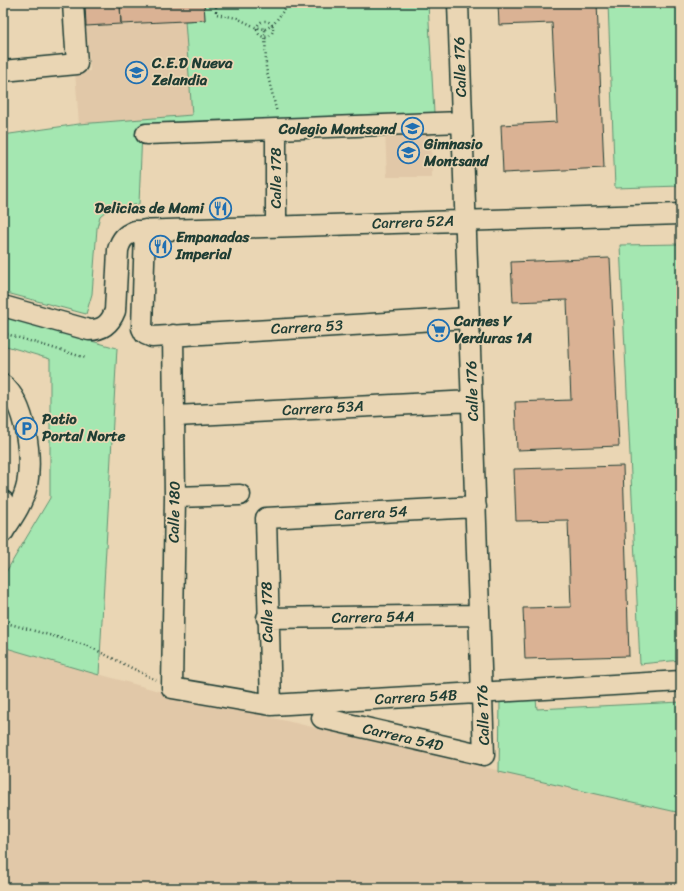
<svg xmlns="http://www.w3.org/2000/svg" width="684" height="891" font-family="Sriracha,sans-serif">
	<rect width="100%" height="100%" fill="#ead6b4"/>
	<filter id="ink" filterUnits="userSpaceOnUse"><feTurbulence type="fractalNoise" baseFrequency=".025" numOctaves="2"/><feDisplacementMap in="SourceGraphic" scale="8" xChannelSelector="R" yChannelSelector="G"/><feConvolveMatrix kernelMatrix="1 2 1 2 8 2 1 2 1" color-interpolation-filters="sRGB"/></filter>
	<g filter="url(#ink)">
		<!-- built -->
		<path fill="#e1c8a8" d="M185,21L193,115L79,124L75,72L90,71L86,26Z
			M431,128L432,177H387L385,130Z
			M3,647L162,692L681,813V888H3Z"/>
		<!-- green -->
		<path fill="#a4e7b1" stroke="#629272" d="M204,3H428L434,113L142,131L139,204L107,210L100,216L97,228L92,294L86,314L3,292V135L79,124L192,115L185,21L205,20Z
			M608,3H680L681,186L615,188Z
			M681,244V660L640,664L620,245Z
			M3,317L117,348L99,675L3,647V577L50,498V359L3,345Z
			M536,699L537,709L681,702V813L499,772L500,701Z"/>
		<!-- building -->
		<path fill="#dab294" stroke="#1f3d34" d="M85,3H120L121,24L86,26Z
			M120,3H204L205,20L121,24Z
			M498,3H597L604,168L503,173L501,125L557,122L552,23L499,25Z
			M610,258L619,446L517,450L515,402L571,400L567,300L513,302L511,262Z
			M623,466L629,656L525,659L523,608L571,607L568,520L516,521L514,469Z"/>
		<g fill="none" stroke-linecap="round" stroke-linejoin="round">
			<defs>
				<path id="minor" d="M3,71L77,64L73,3
					M276,130V226
					M146,134L462,122
					M145,230L142,328L145,334L152,337L469,318
					M3,306L89,330C103,330 110,324 115,311L118,250C121,239 125,235 135,231L681,214
					M173,335L175,497L172,688L271,705L681,681
					M3,385C26,404 32,457 27,485C23,503 13,517 3,532
					M175,416L472,401
					M175,497L240,495
					M3,501L8,517L4,531
					M267,618L479,615
					M271,705L266,518L476,507
					M322,718L484,755L458,3"/>
			</defs>
			<!-- minor casing -->
			<use href="#minor" stroke="#1f3d34" stroke-width="23"/>
			<!-- path -->
			<path stroke="#1f3d34" stroke-width="2.5" stroke-dasharray="1 3" stroke-linecap="butt" d="M216,3V14L237,18L255,27L265,29L266,68L277,113
				M257 29a8 8 0 1 1 16 0a8 8 0 1 1-16 0Z
				M265,29L273,25L289,3
				M3,333L86,358
				M3,622L88,646L156,680"/>
			<!-- minor -->
			<use href="#minor" stroke="#ead6b4" stroke-width="20"/>
		</g>
	</g>
	<!-- icons -->
	<defs>
		<symbol id="school-ring" viewBox="-11 -11 22 22"><circle r="9.5" fill="#ead6b4" stroke="#1f6fb2" stroke-width="1.5"/><path d="M0-5L7-2L0 1L-7-2ZM-4 1L0 2.5L4 1V4Q0 6-4 4Z" fill="#1f6fb2"/></symbol>
		<symbol id="university-ring" viewBox="-11 -11 22 22"><circle r="9.5" fill="#ead6b4" stroke="#1f6fb2" stroke-width="1.5"/><path d="M0-5L7-2L0 1L-7-2ZM-4 1L0 2.5L4 1V4Q0 6-4 4Z" fill="#1f6fb2"/></symbol>
		<symbol id="restaurant-ring" viewBox="-11 -11 22 22"><circle r="9.5" fill="#ead6b4" stroke="#1f6fb2" stroke-width="1.5"/><path d="M-5-6h1v4h1v-4h1v4h1v-4h1v5L-1.5 .5V6h-2V.5L-5-1ZM5-6V6H3V1.5H1.5Q1.5-4 5-6Z" fill="#1f6fb2"/></symbol>
		<symbol id="supermarket-ring" viewBox="-11 -11 22 22"><circle r="9.5" fill="#ead6b4" stroke="#1f6fb2" stroke-width="1.5"/><path d="M-6-5.5h2.5l.6 2H6L4.5 2H-2.5L-4.4-4H-6ZM-1.5 3.2a1.3 1.3 0 1 0 .1 0ZM3 3.2a1.3 1.3 0 1 0 .1 0Z" fill="#1f6fb2"/></symbol>
		<symbol id="parking-ring" viewBox="-11 -11 22 22"><circle r="9.5" fill="#ead6b4" stroke="#1f6fb2" stroke-width="1.5"/><path d="M-3.5-5.5H1a3.5 3.5 0 0 1 0 7H-1V5.5H-3.5ZM-1-3.4V-.6H.8a1.4 1.4 0 0 0 0-2.8Z" fill="#1f6fb2"/></symbol>
	</defs>
	<g fill-rule="evenodd">
		<use href="#school-ring" x="124" y="60" width="25" height="25"/>
		<use href="#school-ring" x="400" y="116" width="25" height="25"/>
		<use href="#university-ring" x="396" y="140" width="25" height="25"/>
		<use href="#restaurant-ring" x="208" y="196" width="25" height="25"/>
		<use href="#restaurant-ring" x="148" y="234" width="25" height="25"/>
		<use href="#supermarket-ring" x="426" y="318" width="25" height="25"/>
		<use href="#parking-ring" x="14" y="416" width="25" height="25"/>
	</g>
	<g text-anchor="middle" stroke-width="3.5" stroke-linejoin="round" paint-order="stroke">
		<!-- poi labels -->
		<g font-size="15" font-weight="bold" fill="#1f3d34" stroke="#ead6b4" text-anchor="start">
			<text x="152" y="68">C.E.D Nueva<tspan x="152" dy="17">Zelandia</tspan></text>
			<text x="396" y="134" text-anchor="end">Colegio Montsand</text>
			<text x="424" y="149">Gimnasio<tspan x="424" dy="17">Montsand</tspan></text>
			<text x="204" y="213" text-anchor="end">Delicias de Mami</text>
			<text x="176" y="242">Empanadas<tspan x="176" dy="17">Imperial</tspan></text>
			<text x="454" y="326">Carnes Y<tspan x="454" dy="17">Verduras 1A</tspan></text>
			<text x="42" y="424">Patio<tspan x="42" dy="17">Portal Norte</tspan></text>
		</g>
		<!-- street labels -->
		<g font-size="15" fill="#1f3d34" stroke="#ead6b4">
			<text transform="translate(460 67) rotate(-92)" y="5">Calle 176</text>
			<text transform="translate(276 178) rotate(-90)" y="5">Calle 178</text>
			<text transform="translate(413 222) rotate(-2)" y="5">Carrera 52A</text>
			<text transform="translate(307 327) rotate(-3)" y="5">Carrera 53</text>
			<text transform="translate(472 391) rotate(-92)" y="5">Calle 176</text>
			<text transform="translate(323 408) rotate(-3)" y="5">Carrera 53A</text>
			<text transform="translate(174 512) rotate(-89)" y="5">Calle 180</text>
			<text transform="translate(371 513) rotate(-3)" y="5">Carrera 54</text>
			<text transform="translate(267 612) rotate(-91)" y="5">Calle 178</text>
			<text transform="translate(373 617) rotate(-1)" y="5">Carrera 54A</text>
			<text transform="translate(416 697) rotate(-3)" y="5">Carrera 54B</text>
			<text transform="translate(483 715) rotate(-92)" y="5">Calle 176</text>
			<text transform="translate(403 737) rotate(13)" y="5">Carrera 54D</text>
		</g>
	</g>
	<!-- margin -->
	<rect width="684" height="891" fill="none" stroke="#ead6b4" stroke-width="16"/>
	<rect x="8" y="8" width="668" height="875" fill="none" stroke="#1f3d34" stroke-width="1.5" filter="url(#ink)"/>
</svg>
